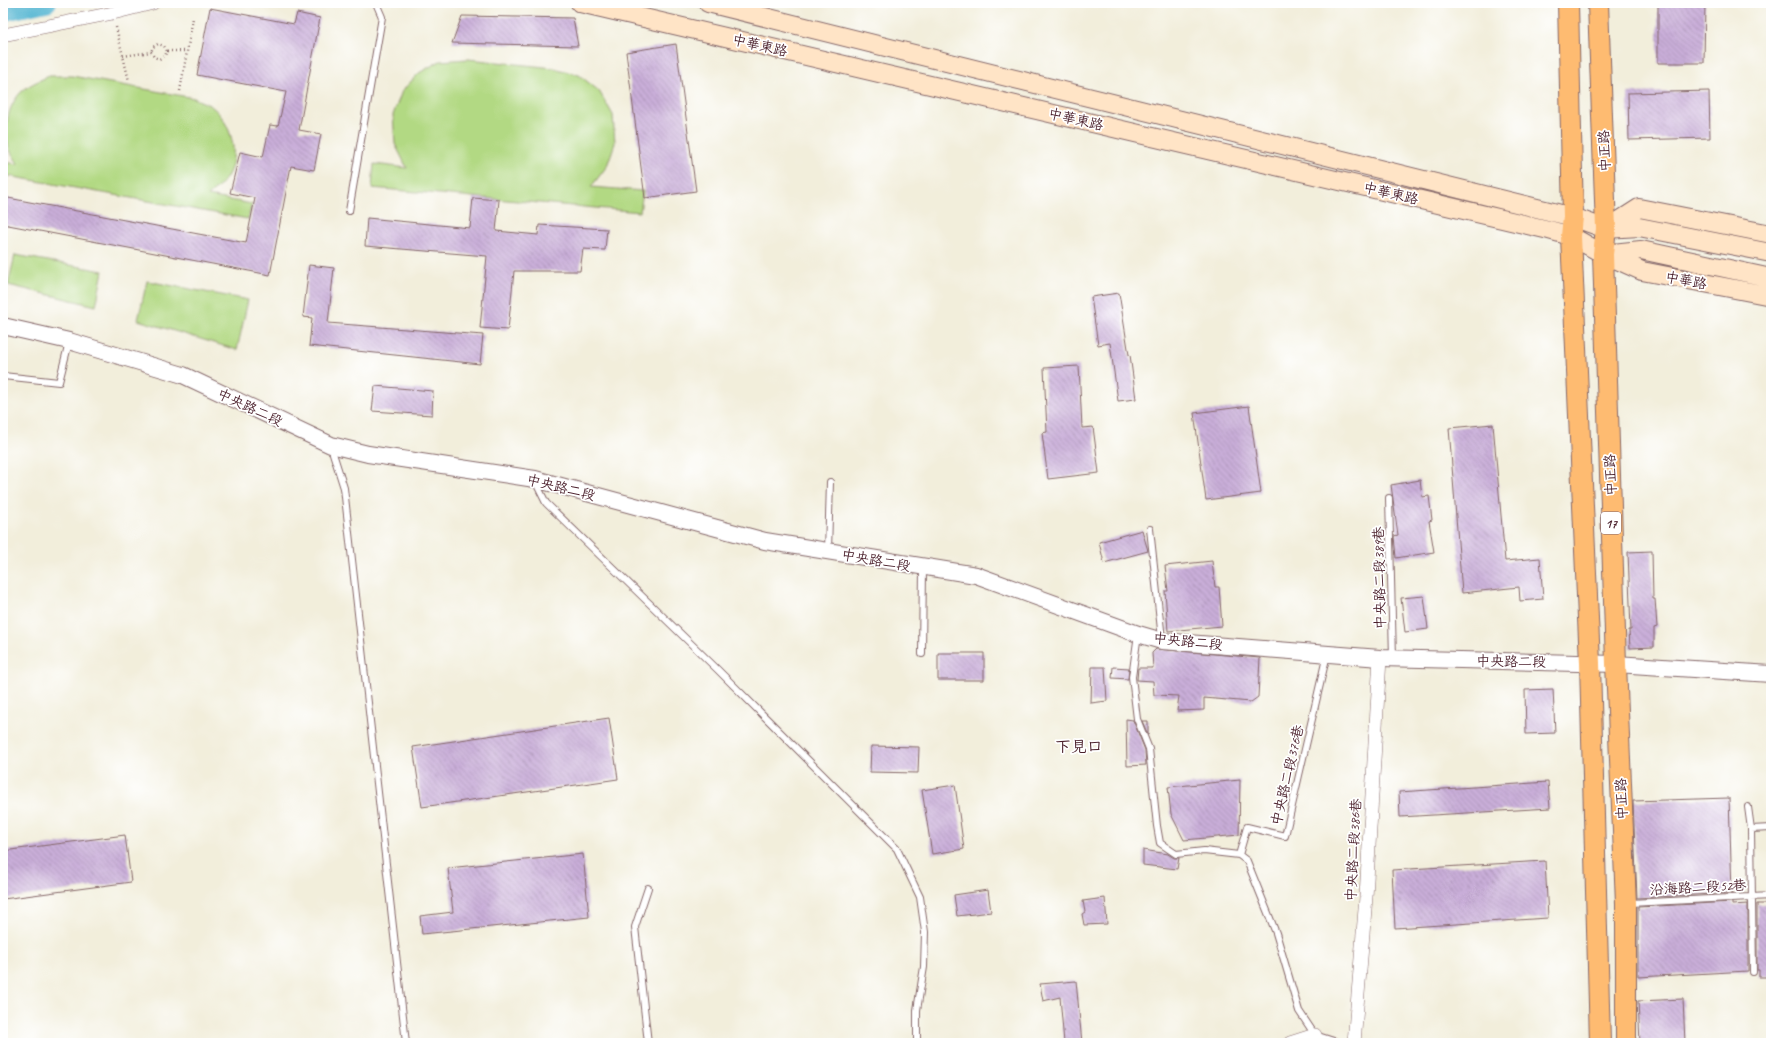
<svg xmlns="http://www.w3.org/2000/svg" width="1774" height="1046" font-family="Caveat,'LXGW WenKai TC',sans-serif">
	<defs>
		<pattern id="building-back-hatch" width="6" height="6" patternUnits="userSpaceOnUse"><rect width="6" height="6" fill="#c9aed9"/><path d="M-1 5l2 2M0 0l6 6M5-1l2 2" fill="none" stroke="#a58db0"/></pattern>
	</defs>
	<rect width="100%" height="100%" fill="#fff"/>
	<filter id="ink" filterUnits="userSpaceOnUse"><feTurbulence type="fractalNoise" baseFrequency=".025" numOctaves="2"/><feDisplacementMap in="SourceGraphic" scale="8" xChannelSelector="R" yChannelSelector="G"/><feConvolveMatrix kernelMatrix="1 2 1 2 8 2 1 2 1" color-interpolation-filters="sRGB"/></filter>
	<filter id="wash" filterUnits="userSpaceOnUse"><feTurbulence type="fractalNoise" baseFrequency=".012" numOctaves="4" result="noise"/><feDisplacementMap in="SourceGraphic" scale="16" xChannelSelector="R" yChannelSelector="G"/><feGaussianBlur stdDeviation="0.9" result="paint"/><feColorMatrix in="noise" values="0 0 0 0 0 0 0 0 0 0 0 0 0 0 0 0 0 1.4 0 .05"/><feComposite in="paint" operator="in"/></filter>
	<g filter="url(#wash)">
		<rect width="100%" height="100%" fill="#f2eedb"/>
		<!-- grass -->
		<path fill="#b2d983" stroke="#7e7c57" d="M468,59L554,68L579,75L599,91L613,115L615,143L607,166L591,187L643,191L640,212L372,188L374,164L407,168L395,144L393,115L402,91L419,73L440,61Z
			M49,76H72L194,98C199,101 206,103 211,106C232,122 242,159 224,181C220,187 213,191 208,196L252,204L248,219L3,175V162L18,164C15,158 9,151 8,144C3,124 10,97 29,86C35,82 43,79 49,76Z
			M15,255L103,271L96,306L8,285Z
			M147,281L248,300L237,350L138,320Z"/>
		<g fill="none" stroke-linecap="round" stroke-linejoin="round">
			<!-- canal -->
			<path stroke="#52b5d1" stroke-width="17" d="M3,13L48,3"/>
		</g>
		<g id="blocks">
			<!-- building -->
			<path fill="url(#building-back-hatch)" d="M1658,3H1705L1704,63H1658Z
				M210,8L294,24L297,13L320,18L299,130L321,134L314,170L291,166L270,275L3,224V197L246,243L255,198L230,193L240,152L263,157L270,125L278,126L286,92L197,75Z
				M462,16L573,18L578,46L452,43Z
				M676,44L696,191L645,198L626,52Z
				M1709,91L1710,138L1629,140L1628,93Z
				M473,198L499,200L496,231L538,235L539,225L607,229L605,250L583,249L580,271H514L508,330L480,328L487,256L365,246L367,218L470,228Z
				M309,265L334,268L328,323L483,335L480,364L309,346L312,318L303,317Z
				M1119,293L1129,355H1130L1136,399L1118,401L1110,343L1098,345L1091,297Z
				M1079,366L1082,428L1093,427L1099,473L1048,479L1042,433L1047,432L1044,368Z
				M375,386L433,391L432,415L372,411Z
				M1249,406L1261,493L1206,500L1194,413Z
				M1493,424L1505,561L1540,558L1543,599L1520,601L1519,587L1462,593L1449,428Z
				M1420,480L1422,497L1429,496L1432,520L1429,521L1434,552L1396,558L1394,536L1398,535L1391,485Z
				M1142,530L1148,551L1104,563L1099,542Z
				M1652,551L1653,599H1655L1657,627L1654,628V647L1630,648L1629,630H1631L1628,552Z
				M1212,561L1215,587H1219L1222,626L1168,631L1165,591H1168L1165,566Z
				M1424,596L1428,629L1405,632L1401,598Z
				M1156,649L1260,658L1258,697L1251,702L1204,698V710L1177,711L1179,696L1154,695L1153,681L1137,680L1138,668H1153L1152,653Z
				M938,653H984V680H938Z
				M1092,667H1105L1107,701L1091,703Z
				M1113,667L1129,668L1128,679L1112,678Z
				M1553,689L1555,733L1526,734L1525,690Z
				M609,718L618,779L422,807L413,747Z
				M1126,719L1133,720L1145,750L1146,765L1127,766Z
				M1142,721H1148V735Z
				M871,746L919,747L918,773L870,772Z
				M1240,780L1239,835L1184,840L1171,814L1168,787Z
				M1548,782L1550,808L1400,817L1399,792Z
				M955,785L964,849L932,854L922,790Z
				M1729,798L1732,893L1637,898L1633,801Z
				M125,835L131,882L3,899V851Z
				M1143,850L1168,854L1174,858H1179L1177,869L1143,865Z
				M583,854L589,917L422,934L420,916L453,912L448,868Z
				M1545,861L1548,918L1395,928L1392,870Z
				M988,890L991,912L957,916L954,895Z
				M1105,898L1107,924L1084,925L1082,914L1085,912L1083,901Z
				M1732,902V905L1748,904V971L1638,977V907Z
				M1757,904H1771V977H1759V970H1757Z
				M1076,981L1082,1043H1064L1060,997L1043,1001L1040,984Z
				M1683,999L1685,1043H1640L1638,1001Z"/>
		</g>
	</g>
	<g filter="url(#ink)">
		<use href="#blocks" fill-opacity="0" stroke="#856769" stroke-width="1"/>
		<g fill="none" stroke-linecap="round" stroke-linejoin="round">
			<defs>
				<path id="service" d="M349,211L382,17L376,3
					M3,376L59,382L69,342
					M331,447L344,488L406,1043
					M535,481L546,503L718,670L897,849L920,897L925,932L924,967L917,1010V1043
					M1389,498L1393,658
					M1150,529L1162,639
					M828,551L830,482
					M1138,634L1132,677L1137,719L1149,749L1157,826L1160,843L1176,854L1204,851L1239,855L1247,861L1276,933L1299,1011L1315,1035L1340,1043
					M922,654L923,568
					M1748,807L1751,829L1753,972
					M1751,829L1771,828
					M1239,855L1247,827L1285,836L1327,654
					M1630,903L1771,896
					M648,1043L635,927L648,888"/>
				<path id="minor" d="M3,35L113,13L153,3
					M1290,1043L1315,1035
					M1354,1043L1366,897L1380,658"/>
				<path id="tertiary" d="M3,326L69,341L183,375L331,445L368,454L535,479L765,541L976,575L1138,634L1162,641L1380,658L1616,664L1771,674"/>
				<path id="secondary" d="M580,3L1549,230L1571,236L1603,254L1641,250L1771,278
					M708,3L1573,217L1606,229L1639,227L1771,253
					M1608,228L1639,208L1771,234
					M1604,254L1642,271L1771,296"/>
				<path id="primary" d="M1568,3L1573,217L1571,236L1590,663L1600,1043
					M1598,3L1606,229L1603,254L1616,664L1626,903V1043"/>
			</defs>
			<!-- service casing -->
			<use href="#service" stroke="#856769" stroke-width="8"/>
			<!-- minor casing -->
			<use href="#minor" stroke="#856769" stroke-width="14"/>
			<!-- tertiary casing -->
			<use href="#tertiary" stroke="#856769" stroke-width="18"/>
			<!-- secondary casing -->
			<use href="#secondary" stroke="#856769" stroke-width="20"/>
			<!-- primary casing -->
			<use href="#primary" stroke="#856769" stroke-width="22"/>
			<!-- path -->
			<path stroke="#856769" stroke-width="2.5" stroke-dasharray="1 3" stroke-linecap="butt" d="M116,27L129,81
				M167,51H187
				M123,56L151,52L154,57L159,59L165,56L167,51L164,46L158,44L153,47L151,52
				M180,91L193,18"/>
			<!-- service -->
			<use href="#service" stroke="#fff" stroke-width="6"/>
			<!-- minor -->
			<use href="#minor" stroke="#fff" stroke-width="13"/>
			<!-- tertiary -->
			<use href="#tertiary" stroke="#fff" stroke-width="16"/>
			<!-- secondary -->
			<use href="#secondary" stroke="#ffe4c6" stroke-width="18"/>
			<!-- primary -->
			<use href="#primary" stroke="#febb71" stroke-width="20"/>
		</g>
	</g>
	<g text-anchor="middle" stroke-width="3.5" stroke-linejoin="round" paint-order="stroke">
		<!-- shield labels -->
		<rect fill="#fff" stroke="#80626b" stroke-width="1" x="1601" y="512" width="20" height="22" rx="3"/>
		<g font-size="13" font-weight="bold" fill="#4a1f2b">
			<text x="1611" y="528">17</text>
		</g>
		<!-- street labels -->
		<g font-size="14" fill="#4a1f2b" stroke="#fff">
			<text transform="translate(760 45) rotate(13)" y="5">中華東路</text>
			<text transform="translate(1076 119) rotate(13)" y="5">中華東路</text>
			<text transform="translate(1604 151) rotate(-92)" y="5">中正路</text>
			<text transform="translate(1391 193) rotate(13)" y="5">中華東路</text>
			<text transform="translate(1686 280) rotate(11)" y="5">中華路</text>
			<text transform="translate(250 407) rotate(25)" y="5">中央路二段</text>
			<text transform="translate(1610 475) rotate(-92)" y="5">中正路</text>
			<text transform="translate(561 487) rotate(14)" y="5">中央路二段</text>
			<text transform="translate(876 560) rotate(10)" y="5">中央路二段</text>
			<text transform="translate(1379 578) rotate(-91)" y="5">中央路二段389巷</text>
			<text transform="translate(1188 641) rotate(6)" y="5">中央路二段</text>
			<text transform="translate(1511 661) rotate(1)" y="5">中央路二段</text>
			<text transform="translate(1287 775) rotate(-77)" y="5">中央路二段376巷</text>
			<text transform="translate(1621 799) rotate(-92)" y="5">中正路</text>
			<text transform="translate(1353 850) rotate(-87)" y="5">中央路二段386巷</text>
			<text transform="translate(1698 887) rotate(-3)" y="5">沿海路二段52巷</text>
		</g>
		<!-- quarter labels -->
		<g font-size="16" fill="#4a1f2b" stroke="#fff">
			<text x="1079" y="752">下見口</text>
		</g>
	</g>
	<!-- margin -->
	<rect width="1774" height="1046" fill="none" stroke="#fff" stroke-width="16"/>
</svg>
